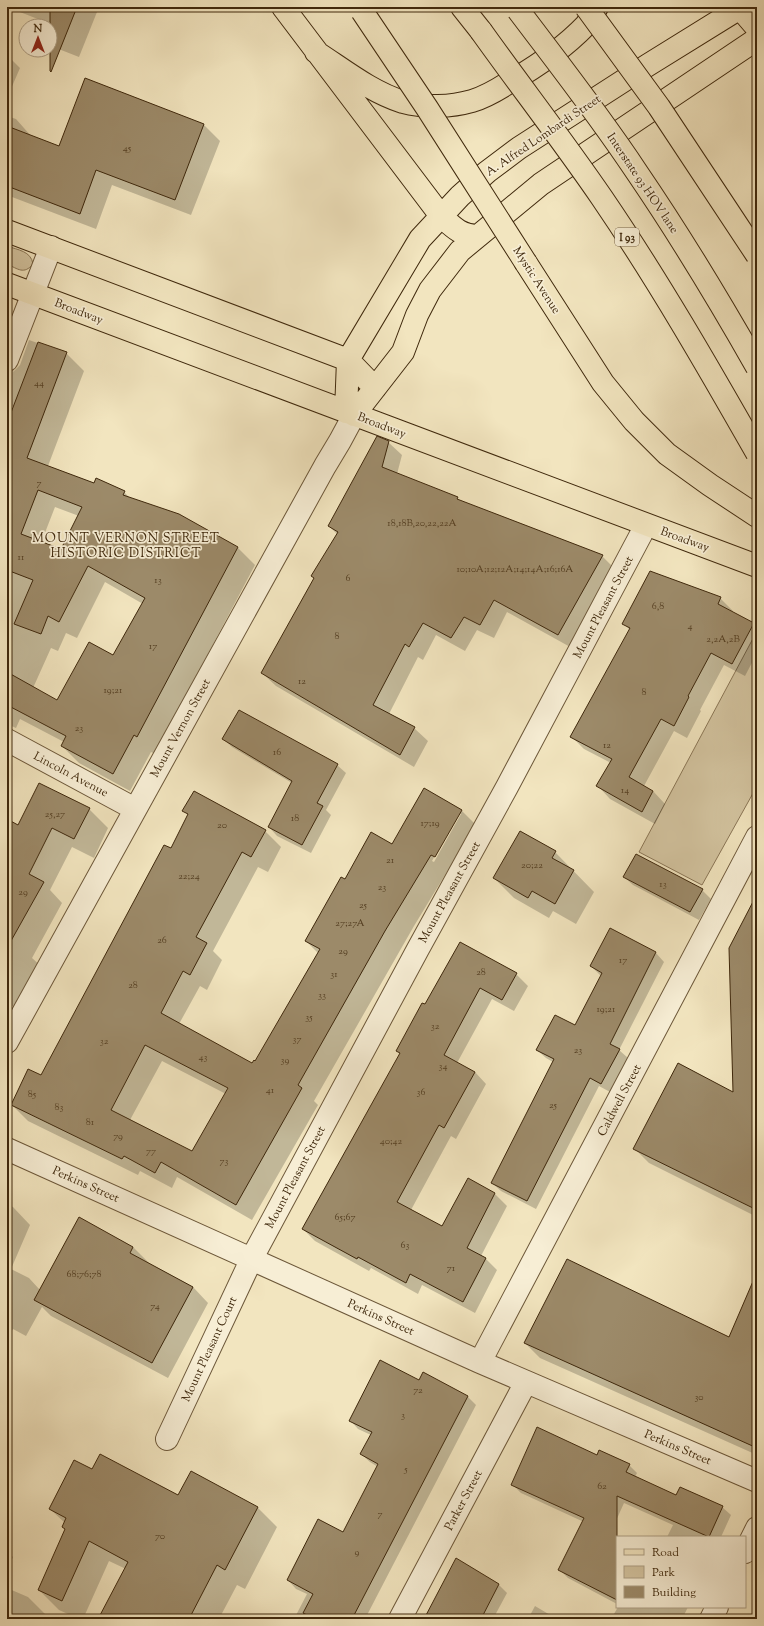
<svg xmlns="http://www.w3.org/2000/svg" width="764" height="1626" font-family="'Sorts Mill Goudy',serif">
	<rect width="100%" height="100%" fill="#f2e5bf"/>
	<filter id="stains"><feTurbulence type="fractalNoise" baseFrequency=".005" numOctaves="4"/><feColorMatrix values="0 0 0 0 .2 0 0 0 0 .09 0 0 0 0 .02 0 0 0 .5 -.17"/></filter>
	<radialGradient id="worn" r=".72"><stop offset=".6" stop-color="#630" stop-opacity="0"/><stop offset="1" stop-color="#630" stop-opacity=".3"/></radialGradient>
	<!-- green -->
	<path fill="#d4c5a1" stroke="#8a7656" d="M7,246C18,250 31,251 33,264C24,275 18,269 7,264Z
		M757,631V786L702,885L639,852Z"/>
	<!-- shadow -->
	<path fill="#0003" fill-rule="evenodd" d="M7,7H99L79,57L56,48L50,41V26H43L44,23L43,21Z
		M7,55L20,68L7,98Z
		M86,80L204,125L220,141L191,215L112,185L96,229L12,197L7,192V116L16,119L31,136L59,147Z
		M7,332L22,348L13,372L20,365L29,340L66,353L84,371L48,466L95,484L124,492L131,499L238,548L255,565L155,754L151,752L130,791L79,763L62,746L64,742L20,719L16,728L7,724V433L14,407L7,405ZM55,507L79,516L62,550L41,543ZM105,582L143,604L113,656L58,701L33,688L51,648L58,651L66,633L77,638Z
		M388,442L402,455L397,474L457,498L463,503L602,556L616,570L572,648L507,612L494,638L477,630L465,651L436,635L423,660L418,657L389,714L414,728L428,741L414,767L276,686L262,673L338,535L329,526Z
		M720,598L733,611L732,612L754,623L757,627V653L745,676L724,665L700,710L701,711L687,738L674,731L644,786L653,791L665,804L655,824L610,799L598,786L611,763L584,749L572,737L630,630L623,623Z
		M223,739L337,765L346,773L326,810L331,815L311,853L277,836L269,827L292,783L232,747Z
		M89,809L108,828L94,858L72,847L50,890L62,903L32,958L42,967L18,1009L7,1003V820L19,826Z
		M184,811L265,831L281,847L268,872L258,867L213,951L222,960L207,990L200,986L179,1024L253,1064L256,1062L318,953L306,941L345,880L392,845L462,811L478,827L452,872L448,870L414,926L314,1101L318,1105L252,1220L177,1177L172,1188L140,1171L138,1175L28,1121L12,1105L41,1077L171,849L189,816ZM458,814H461L434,862L432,861ZM162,1061L226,1094L192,1153L130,1120Z
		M555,852L594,892L576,924L553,911L549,918L514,898L494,878Z
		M624,877L702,890L711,899L699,920L633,885Z
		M757,897V1217L649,1163L634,1148L734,1094Z
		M611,930L656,953L664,962L619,1050L628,1058L610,1092L599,1086L536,1209L501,1191L492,1183L553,1062L546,1058L537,1050L575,1026L601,976L591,966Z
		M516,974L528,986L514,1011L492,999L457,1063L475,1072L486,1084L456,1139L451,1136L411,1210L442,1228L468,1180L495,1194L507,1206L481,1256L485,1258L497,1270L475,1313L422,1285L418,1294L371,1268L369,1271L315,1241L303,1229L401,1054L397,1051L426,1006Z
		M7,1204L13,1207L30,1225L11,1269L29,1278L40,1290L79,1218L133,1247L149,1263L193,1287L208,1303L168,1378L51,1316L42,1307L26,1336L13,1329L7,1339Z
		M757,1274V1455L540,1358L525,1343L730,1338Z
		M423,1373L468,1397L476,1405L365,1619H294L307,1594L296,1589L288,1580L344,1533L378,1467L370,1462L361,1454L371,1435L358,1429L350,1420L419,1381Z
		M598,1456L629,1465L637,1473L635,1477L677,1496L722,1507L731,1515L721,1537H667L673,1525L624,1503L610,1534L521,1493L512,1484Z
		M92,1471L179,1497L257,1507L277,1527L245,1589L237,1585L219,1619H99L126,1569L109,1561L83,1619H79L59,1610L39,1590L66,1530L63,1527L65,1523L50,1509Z
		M7,1551L13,1557L7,1571Z
		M617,1551V1604L568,1578L559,1569Z
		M499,1585L507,1593L493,1619H425Z
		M7,1588L28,1597L47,1616L45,1619H7Z
		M535,1606L557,1619H528Z
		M618,1607H688L682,1619H611Z"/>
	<!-- building -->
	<path fill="#9c8a69" stroke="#3f280c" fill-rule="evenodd" d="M50,7H77L51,72L50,71Z
		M85,78L204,124L175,200L96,170L80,214L7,186V126L59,146Z
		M38,342L67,352L27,458L94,483L96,478L125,491L123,495L179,514L238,547L137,737L134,735L113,774L61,746L66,736L7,705V672L57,700L89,642L113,655L145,598L88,566L59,622L48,616L41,634L14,624L33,580L7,570V423ZM38,490L82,507L61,549L21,534Z
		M377,436L389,441L382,467L458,497L457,499L603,555L558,635L494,600L480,625L464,617L451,638L423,623L409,647L405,644L373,705L415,727L400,755L261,673L314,578L311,576L338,532L328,526Z
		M650,571L721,597L718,604L754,623L732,664L711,653L688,696L689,697L674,726L661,719L629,777L653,791L642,812L596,786L612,759L570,737L630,628L622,624Z
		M239,710L338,764L317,803L323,806L302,845L268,827L292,781L222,739Z
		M39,783L90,808L74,839L52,828L29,874L44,882L7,948V819L18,825Z
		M424,788L462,810L435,857L431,855L385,931L298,1085L302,1088L236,1205L161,1162L155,1173L124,1156L122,1159L11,1105L28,1069L41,1075L164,845L171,848L188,814L182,811L194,791L266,830L251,857L242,852L196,937L207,943L190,975L183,971L161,1013L252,1063L254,1060L255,1061L320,949L305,941L341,877L345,879L371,832L392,844ZM145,1045L228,1088L192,1151L111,1110Z
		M520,831L556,851L552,858L574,870L555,904L532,891L528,898L493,878Z
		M636,854L703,889L690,912L623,877Z
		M757,894V1210L633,1149L678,1063L733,1092L729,948Z
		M610,928L656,952L610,1044L620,1049L601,1084L590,1078L527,1201L491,1183L554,1059L536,1050L555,1015L575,1025L602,973L590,966Z
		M460,942L517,973L502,1000L480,988L444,1055L475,1072L444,1128L439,1125L397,1202L442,1226L468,1178L495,1193L467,1248L486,1258L463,1302L410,1274L406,1283L358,1257L357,1259L302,1229L400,1053L396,1051L422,1003L425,1004Z
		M79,1217L133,1247L130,1253L193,1287L152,1363L34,1300Z
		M567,1259L729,1337L757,1272V1448L524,1343Z
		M380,1360L419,1380L423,1372L468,1396L352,1619H315L303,1613L313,1594L287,1580L318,1519L343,1532L378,1464L360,1454L372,1432L349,1421Z
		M537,1427L597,1455L599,1450L630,1464L626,1472L676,1495L680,1487L723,1506L709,1537L617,1496V1600L558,1570L584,1518L511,1485Z
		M100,1454L178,1495L191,1471L258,1507L225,1570L217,1565L189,1619H98L128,1562L89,1541L62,1601L38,1590L65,1529L62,1527L66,1518L49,1509L74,1460L92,1469Z
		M456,1558L499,1584L481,1619H424Z"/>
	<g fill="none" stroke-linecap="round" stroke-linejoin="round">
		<defs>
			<path id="minor" d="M7,360L51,247
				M7,740L135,809
				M7,1042L325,466L340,441L354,415
				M7,1149L480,1362L757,1481
				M480,1362L757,837
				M167,1439L252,1258L418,949L507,787L646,525
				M745,1552L757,1528
				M400,1619L526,1382
				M711,1619L717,1607"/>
			<path id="major" d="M283,7L441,216C454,228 460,235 478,236
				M739,7L757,28
				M316,52C344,70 371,92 403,102C425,108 451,107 472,101C485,97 497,90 508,83C536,67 563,49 586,25C590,20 593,13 597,7
				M7,231L348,360L375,388
				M526,263L603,383L634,421L667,454L710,485L757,516
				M7,284L757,566
				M346,412L348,360L420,239L460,196L487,172L519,148L648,65L740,8
				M354,415L403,352L417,315L430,290L460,251L541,184L757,39"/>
			<path id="highway" d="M462,7L481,31"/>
		</defs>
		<!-- minor casing -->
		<use href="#minor" stroke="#6c5739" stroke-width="24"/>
		<!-- major casing -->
		<use href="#major" stroke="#3f280c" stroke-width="24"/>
		<!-- highway casing -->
		<use href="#highway" stroke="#3f280c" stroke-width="24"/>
		<!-- minor -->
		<use href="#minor" stroke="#f7eed5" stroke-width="22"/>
		<!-- major -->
		<use href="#major" stroke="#f2e5bf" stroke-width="22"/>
		<!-- highway -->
		<use href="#highway" stroke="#f2e5bf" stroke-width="22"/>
		<defs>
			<path id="major-bridge" d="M362,11L427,108L526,263"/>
			<path id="highway-bridge" d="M586,7L659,107L757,255
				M518,10C558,63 599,115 636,171C679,234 719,300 757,367
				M481,31C521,87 563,141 602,198C658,280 708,367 757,453"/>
		</defs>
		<!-- major-bridge casing -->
		<use href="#major-bridge" stroke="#3f280c" stroke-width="24" stroke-linecap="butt"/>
		<!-- highway-bridge casing -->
		<use href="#highway-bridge" stroke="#3f280c" stroke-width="24" stroke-linecap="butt"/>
		<!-- major-bridge -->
		<use href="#major-bridge" stroke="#f2e5bf" stroke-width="22"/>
		<!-- highway-bridge -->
		<use href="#highway-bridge" stroke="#f2e5bf" stroke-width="22"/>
	</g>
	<g text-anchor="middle" stroke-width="3.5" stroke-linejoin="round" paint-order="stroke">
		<!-- number labels -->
		<g font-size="10" fill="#564023">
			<text x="127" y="151">45</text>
			<text x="39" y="386">44</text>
			<text x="39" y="486">7</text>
			<text x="422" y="526">18,18B,20,22,22A</text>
			<text x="21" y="560">11</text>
			<text x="515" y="572">10;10A;12;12A;14;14A;16;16A</text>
			<text x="348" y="581">6</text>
			<text x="158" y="583">13</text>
			<text x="658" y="609">6,8</text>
			<text x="690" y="629">4</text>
			<text x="337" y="639">8</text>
			<text x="723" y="642">2,2A,2B</text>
			<text x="153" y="649">17</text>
			<text x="302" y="684">12</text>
			<text x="113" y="693">19;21</text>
			<text x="644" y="695">8</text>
			<text x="79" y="731">23</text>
			<text x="607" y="748">12</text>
			<text x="277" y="755">16</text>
			<text x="625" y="793">14</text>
			<text x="55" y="817">25,27</text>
			<text x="295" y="821">18</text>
			<text x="430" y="826">17;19</text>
			<text x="222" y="828">20</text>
			<text x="390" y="863">21</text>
			<text x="532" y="868">20;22</text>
			<text x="189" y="879">22;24</text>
			<text x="663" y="887">13</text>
			<text x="382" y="890">23</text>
			<text x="23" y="895">29</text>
			<text x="363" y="908">25</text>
			<text x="350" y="926">27;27A</text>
			<text x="162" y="943">26</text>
			<text x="343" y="954">29</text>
			<text x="623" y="963">17</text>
			<text x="481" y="975">28</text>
			<text x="334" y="977">31</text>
			<text x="133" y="988">28</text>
			<text x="322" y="998">33</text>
			<text x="606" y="1012">19;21</text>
			<text x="309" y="1020">35</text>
			<text x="435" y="1029">32</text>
			<text x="297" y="1042">37</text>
			<text x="104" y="1044">32</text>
			<text x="578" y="1053">23</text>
			<text x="203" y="1060">43</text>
			<text x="285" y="1063">39</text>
			<text x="443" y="1069">34</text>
			<text x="270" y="1093">41</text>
			<text x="421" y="1095">36</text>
			<text x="32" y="1097">85</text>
			<text x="553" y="1108">25</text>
			<text x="59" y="1110">83</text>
			<text x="90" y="1125">81</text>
			<text x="118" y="1139">79</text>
			<text x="391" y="1144">40;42</text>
			<text x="151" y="1154">77</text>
			<text x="224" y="1164">73</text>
			<text x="345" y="1220">65;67</text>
			<text x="405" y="1248">63</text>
			<text x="451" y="1271">71</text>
			<text x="84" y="1277">68;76;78</text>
			<text x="155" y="1309">74</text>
			<text x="418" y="1393">72</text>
			<text x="699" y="1400">30</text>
			<text x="403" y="1418">3</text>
			<text x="406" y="1472">5</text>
			<text x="602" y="1489">62</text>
			<text x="380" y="1517">7</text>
			<text x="160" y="1539">70</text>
			<text x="357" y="1555">9</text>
		</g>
		<!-- shield labels -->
		<rect fill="#f7eed5" stroke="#766348" stroke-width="1" x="615" y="228" width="24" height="18" rx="3"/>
		<g font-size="11" font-weight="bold" fill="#3f280c">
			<text x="627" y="241">I 93</text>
		</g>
		<!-- street labels -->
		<g font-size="12" fill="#3f280c" stroke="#f7eed5">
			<text transform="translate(543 135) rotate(-34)" y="4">A. Alfred Lombardi Street</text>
			<text transform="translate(643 183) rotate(56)" y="4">Interstate 93 HOV lane</text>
			<text transform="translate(537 280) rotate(57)" y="4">Mystic Avenue</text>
			<text transform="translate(79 311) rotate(21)" y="4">Broadway</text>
			<text transform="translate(382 425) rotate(21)" y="4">Broadway</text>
			<text transform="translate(685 539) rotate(20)" y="4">Broadway</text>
			<text transform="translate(603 607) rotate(-62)" y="4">Mount Pleasant Street</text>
			<text transform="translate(180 728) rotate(-61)" y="4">Mount Vernon Street</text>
			<text transform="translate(71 774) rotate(28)" y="4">Lincoln Avenue</text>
			<text transform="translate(449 892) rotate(-61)" y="4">Mount Pleasant Street</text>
			<text transform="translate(619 1100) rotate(-62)" y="4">Caldwell Street</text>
			<text transform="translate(295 1177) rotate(-62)" y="4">Mount Pleasant Street</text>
			<text transform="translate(86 1184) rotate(24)" y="4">Perkins Street</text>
			<text transform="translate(381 1317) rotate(24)" y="4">Perkins Street</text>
			<text transform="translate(209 1349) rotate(-65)" y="4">Mount Pleasant Court</text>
			<text transform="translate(678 1447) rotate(23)" y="4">Perkins Street</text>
			<text transform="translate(463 1500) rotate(-62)" y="4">Parker Street</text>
		</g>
		<!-- neighbourhood labels -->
		<g font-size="13" letter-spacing="1" fill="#3f280c" stroke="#f7eed5">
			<text x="126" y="542">MOUNT VERNON STREET<tspan x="126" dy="15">HISTORIC DISTRICT</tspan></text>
		</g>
	</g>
	<!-- margin -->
	<rect width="764" height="1626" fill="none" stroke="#f2e5bf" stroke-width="24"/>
	<rect x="8" y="8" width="748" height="1610" fill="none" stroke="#3f280c" stroke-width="2"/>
	<rect x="12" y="12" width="740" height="1602" fill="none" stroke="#3f280c"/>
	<!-- legend -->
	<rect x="616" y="1536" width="130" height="72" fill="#f7eed5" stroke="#ad9f85"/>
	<rect x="624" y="1549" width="20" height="6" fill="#f2e5bf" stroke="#ad9f85"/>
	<text x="652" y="1556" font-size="12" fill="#3f280c">Road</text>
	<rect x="624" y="1566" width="20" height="12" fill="#d4c5a1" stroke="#ad9f85"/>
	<text x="652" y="1576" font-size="12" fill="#3f280c">Park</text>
	<rect x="624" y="1586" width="20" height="12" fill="#9c8a69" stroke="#ad9f85"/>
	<text x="652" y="1596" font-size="12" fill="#3f280c">Building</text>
	<!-- north arrow -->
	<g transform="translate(38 38)"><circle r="19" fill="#f7eed5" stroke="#ad9f85"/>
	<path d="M0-3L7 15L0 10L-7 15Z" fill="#8f2418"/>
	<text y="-6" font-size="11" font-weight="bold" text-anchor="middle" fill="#3f280c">N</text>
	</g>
	<rect width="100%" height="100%" filter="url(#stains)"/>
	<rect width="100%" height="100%" fill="url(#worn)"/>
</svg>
